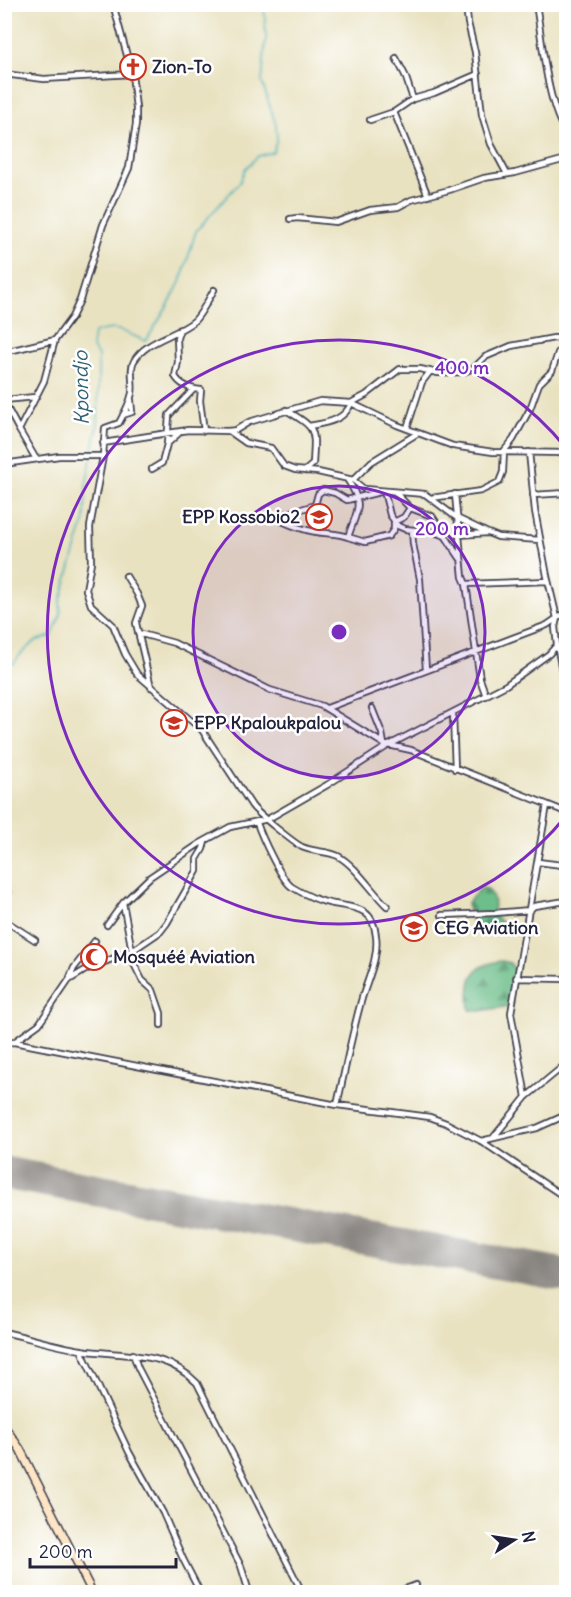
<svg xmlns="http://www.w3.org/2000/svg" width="571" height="1597" font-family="Delius,sans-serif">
	<defs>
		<pattern id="forest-firs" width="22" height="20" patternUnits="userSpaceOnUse" patternTransform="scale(1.5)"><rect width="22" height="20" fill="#6dbe8a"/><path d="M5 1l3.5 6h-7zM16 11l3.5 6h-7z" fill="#599a72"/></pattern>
	</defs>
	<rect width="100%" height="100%" fill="#fff"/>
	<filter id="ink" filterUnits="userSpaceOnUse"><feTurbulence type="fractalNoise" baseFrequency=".0167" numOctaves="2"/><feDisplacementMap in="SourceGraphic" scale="12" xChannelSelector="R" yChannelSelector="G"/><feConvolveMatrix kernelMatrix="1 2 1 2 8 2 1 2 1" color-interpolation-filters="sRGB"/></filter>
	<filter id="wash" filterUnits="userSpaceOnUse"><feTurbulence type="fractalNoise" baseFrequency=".008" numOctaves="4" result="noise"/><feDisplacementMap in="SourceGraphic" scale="24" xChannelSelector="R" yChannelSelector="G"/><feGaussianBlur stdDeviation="1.35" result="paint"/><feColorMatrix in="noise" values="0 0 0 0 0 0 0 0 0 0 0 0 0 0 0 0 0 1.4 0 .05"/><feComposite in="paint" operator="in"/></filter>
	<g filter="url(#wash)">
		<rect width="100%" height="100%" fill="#e9e2c1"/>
		<!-- forest -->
		<path fill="url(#forest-firs)" stroke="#487062" stroke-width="1.5" d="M482,888L488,889C495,897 494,905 493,915L502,923L499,931L488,934L475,932L467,904L475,894Z
			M502,961L510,963L516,972L510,983V1006L480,1011L470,1010C467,980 470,965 502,961Z"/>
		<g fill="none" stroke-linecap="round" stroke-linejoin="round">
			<!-- stream -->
			<path stroke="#3eaeb8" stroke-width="1.5" d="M4,663L8,660L14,664L18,657L35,641L52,636L61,614L60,603L85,519L86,485L98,423V356L92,347L94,333C120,324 123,333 146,341L170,302L182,278L196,231L240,182L245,169L258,156L273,152L277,139L276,125L262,82L266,38L264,4"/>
			<!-- runway -->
			<path stroke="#86827e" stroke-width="33" d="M4,1173L566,1275"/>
		</g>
	</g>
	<g filter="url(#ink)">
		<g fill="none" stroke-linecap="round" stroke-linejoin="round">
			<defs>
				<path id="minor" d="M466,4L468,23L475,52L482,115L491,144L507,174
					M536,4C542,38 547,106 566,132
					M396,58L405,75L413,99
					M4,74L44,79L132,74
					M394,112L428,196
					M370,120L394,112L413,99L434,93L478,74
					M290,219L297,218L336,222L370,210L398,207L411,200L449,190L484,178L515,173L566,159
					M180,329L177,338L178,362L175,376C180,385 191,389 201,390L200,401L204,431
					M4,350H13L55,340
					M4,400L35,397
					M4,402L19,430
					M286,410C317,429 315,428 313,464L305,471
					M123,415L132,412L131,400
					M309,426C325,423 345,421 351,403L366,395L400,369H420L438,373L463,372L474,368L485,357L511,346L554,338L566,340
					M407,428L422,382L429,373
					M229,431L246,443L271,448L284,466L295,470L318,472L353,480L364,489L425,494L457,518L488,533L498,537L540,540
					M103,443L188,430L229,431L236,430L249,422L320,401L351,403L397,425L453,446L493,452L566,453
					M167,444L169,415L194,389
					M103,456L90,527L91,562L86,590L91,605L113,625L125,654L137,674L202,730L252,806C258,814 294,843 302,847C313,852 328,851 338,856C356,866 372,892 387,906
					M36,459L19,430L44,381L55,340L72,317L80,300L103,225L129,168L136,124V108L132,74L113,4
					M4,464L59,456H103L105,428L119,423C124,414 130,403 132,393C134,384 129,369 134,361C146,340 176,336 194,321C201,315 209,298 214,290
					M152,469L162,463L167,444L180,432
					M353,480L371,462L418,433
					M395,492L410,508L432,516L460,558
					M455,494L463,577L466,584L548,581
					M533,495L566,493
					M431,498L481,491L499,482L503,472L504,451L513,440L530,409L539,384L552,371L558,353L566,340
					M275,517L315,505L318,494L323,490L335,493L347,500L384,491L390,515L398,526L405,529L434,532L445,536
					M275,517C288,525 309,532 325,533C334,534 340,534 348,537C357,510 365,506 347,479
					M412,530L413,544L420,579L426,670
					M459,535L487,533
					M348,537L365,542L389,536L394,529V522L404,517L410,508
					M126,576L137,594L142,606L136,623L151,687
					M466,584L480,679L486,696
					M138,633L174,643L270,690L322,706L384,744L411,750L566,812
					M557,645L566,691
					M327,708L547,625L557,618L547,576L535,511L529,452
					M372,708L382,733L384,744
					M453,714L455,769
					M257,823C261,835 281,880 292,887C303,894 321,902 334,904C356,908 373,907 376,936C379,957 368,978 362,998C352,1033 345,1070 337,1105
					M538,862L562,865L566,869
					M4,894H8
					M442,915L495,913L530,910L534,906L566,901
					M4,920L35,940
					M107,925L123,903
					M70,977L74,968L95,941
					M516,978L566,979
					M161,1025V1013L153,990L142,980L134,964L132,951L160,932L167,923L197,871V859L203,849L205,842
					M14,1042L39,1024L69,980L87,969L132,951L123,903L150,877L199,844L230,827L268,819L327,785L389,745L506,685L549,654L557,645L555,627L557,618L566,614
					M4,1043L14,1042L337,1105L430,1117L446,1123L481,1141L566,1198
					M526,1097L511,1013L547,805
					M493,1138L526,1097L566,1064
					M481,1141L537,1128L566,1115
					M4,1332C30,1338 55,1346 81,1350C124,1357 164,1349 197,1383L302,1592
					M81,1350L129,1452L163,1513L183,1559L200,1592
					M133,1354L138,1368L241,1566L249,1592
					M397,1592L416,1585"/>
				<path id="secondary" d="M4,1426L20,1449L92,1592"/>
			</defs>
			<!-- minor casing -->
			<use href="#minor" stroke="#403f4f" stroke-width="8"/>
			<!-- secondary casing -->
			<use href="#secondary" stroke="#403f4f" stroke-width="10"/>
			<!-- minor -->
			<use href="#minor" stroke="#fff" stroke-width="4.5"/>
			<!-- secondary -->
			<use href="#secondary" stroke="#fde5c5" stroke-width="7"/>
		</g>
	</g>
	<!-- distance rings -->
	<circle cx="339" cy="632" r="146" fill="#7b2cbf" fill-opacity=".12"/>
	<g fill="none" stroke="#7b2cbf" stroke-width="3">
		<circle cx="339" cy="632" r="146"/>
		<path d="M566 816A292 292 0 1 1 566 448"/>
	</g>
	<!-- icons -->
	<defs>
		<symbol id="church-ring" viewBox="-11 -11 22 22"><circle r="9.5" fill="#fff" stroke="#c8321e" stroke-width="1.5"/><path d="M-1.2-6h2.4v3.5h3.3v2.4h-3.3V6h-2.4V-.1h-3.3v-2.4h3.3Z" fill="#c8321e"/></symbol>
		<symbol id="school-ring" viewBox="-11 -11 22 22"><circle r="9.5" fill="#fff" stroke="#c8321e" stroke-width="1.5"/><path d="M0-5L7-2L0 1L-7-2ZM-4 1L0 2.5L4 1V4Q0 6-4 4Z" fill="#c8321e"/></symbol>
		<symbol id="mosque-ring" viewBox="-11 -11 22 22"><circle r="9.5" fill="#fff" stroke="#c8321e" stroke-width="1.5"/><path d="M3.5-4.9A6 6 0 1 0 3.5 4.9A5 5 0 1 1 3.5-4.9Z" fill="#c8321e"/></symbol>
	</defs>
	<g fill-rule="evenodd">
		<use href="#church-ring" x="118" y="52" width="30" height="30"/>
		<use href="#school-ring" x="304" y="502" width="30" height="30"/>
		<use href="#school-ring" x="159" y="708" width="30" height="30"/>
		<use href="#school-ring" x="399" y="913" width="30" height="30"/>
		<use href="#mosque-ring" x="79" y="942" width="30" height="30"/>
	</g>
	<g text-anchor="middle" stroke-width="5" stroke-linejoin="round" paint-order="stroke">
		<!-- poi labels -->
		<g font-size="18" font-weight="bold" fill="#22223b" stroke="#fff" text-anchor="start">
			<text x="152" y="73">Zion-To</text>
			<text x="300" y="523" text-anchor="end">EPP Kossobio2</text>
			<text x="194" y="729">EPP Kpaloukpalou</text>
			<text x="434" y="934">CEG Aviation</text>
			<text x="113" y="963">Mosquéé Aviation</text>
		</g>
		<!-- water labels -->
		<g font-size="20" font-style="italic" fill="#2f6173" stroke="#fff">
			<text transform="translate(81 388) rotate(-91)" y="7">Kpondjo</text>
		</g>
	</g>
	<circle cx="339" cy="632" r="9" fill="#7b2cbf" stroke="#fff" stroke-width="3"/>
	<g font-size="18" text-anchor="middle" font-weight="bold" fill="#7b2cbf" stroke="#fff" stroke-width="5" stroke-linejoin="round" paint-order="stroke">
		<text x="462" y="374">400 m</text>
		<text x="442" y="535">200 m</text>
	</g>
	<!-- margin -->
	<rect width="571" height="1597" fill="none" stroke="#fff" stroke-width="24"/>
	<!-- north arrow -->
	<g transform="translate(514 1540) rotate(78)" stroke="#ffffff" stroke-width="4.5" paint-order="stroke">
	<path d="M0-4.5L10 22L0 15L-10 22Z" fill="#22223b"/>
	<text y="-9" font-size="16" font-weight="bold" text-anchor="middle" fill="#22223b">N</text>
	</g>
	<!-- scale -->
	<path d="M30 1558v9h146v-9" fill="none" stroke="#22223b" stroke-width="3"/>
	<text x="39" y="1558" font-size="18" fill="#22223b" stroke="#ffffff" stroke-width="4.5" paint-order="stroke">200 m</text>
</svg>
